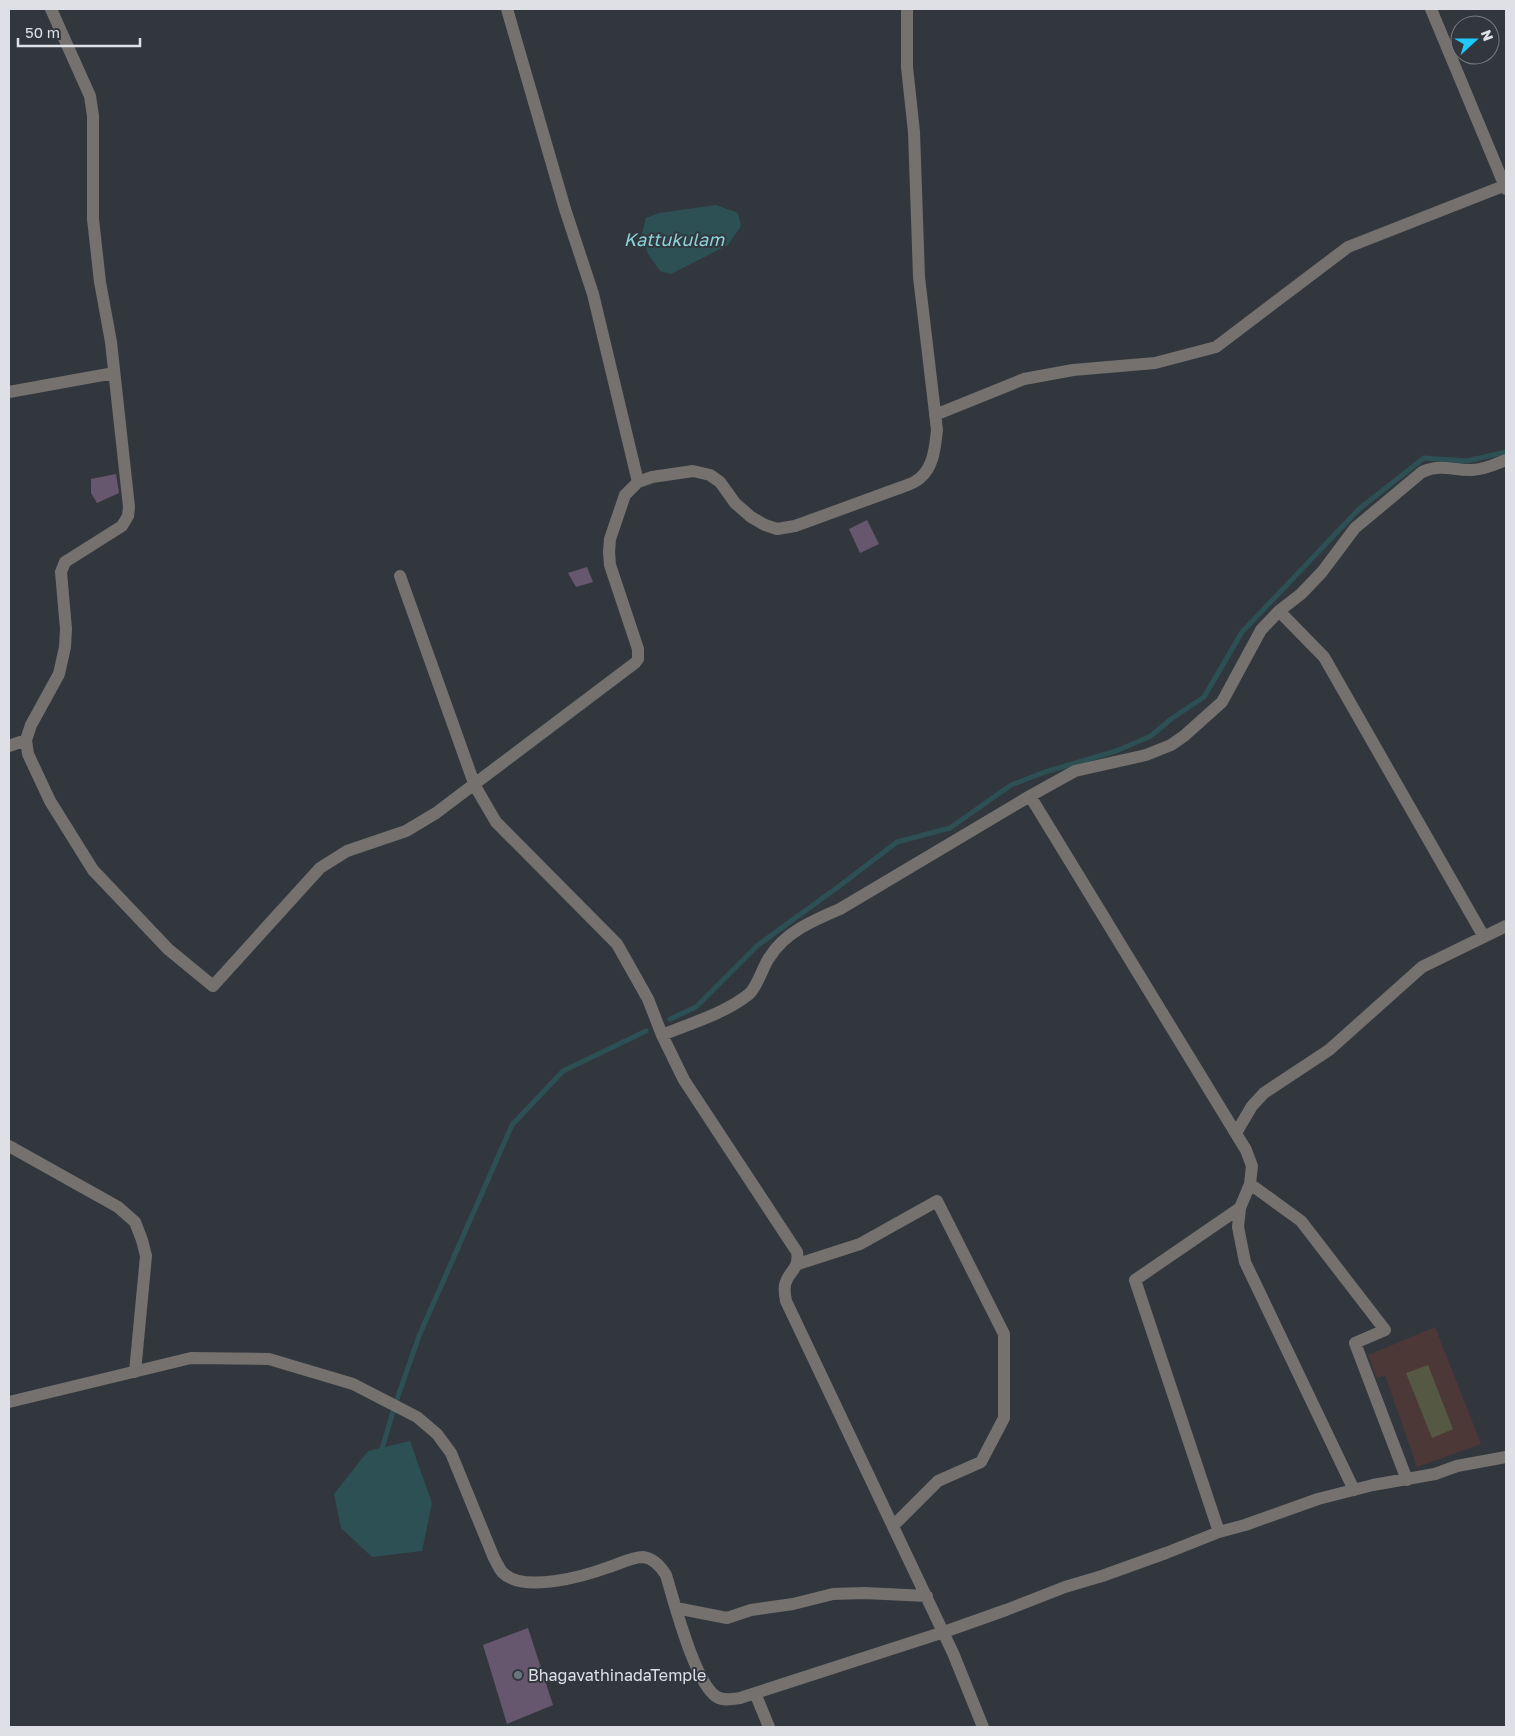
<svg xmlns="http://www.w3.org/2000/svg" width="1515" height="1736" font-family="'Golos Text',sans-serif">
	<rect width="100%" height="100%" fill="#32373e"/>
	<!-- education -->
	<path fill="#4d3838" d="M1435,1327L1481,1444L1417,1467L1385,1375L1377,1378L1368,1355Z"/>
	<!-- green -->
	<path fill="#555943" d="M1428,1365L1453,1429L1432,1438L1406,1373Z"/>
	<!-- water -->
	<path fill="#2c5053" d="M716,205L738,213L741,226L728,245L671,274L660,271L648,254L642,233L646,218L659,213Z
		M410,1441L432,1503L422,1551L372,1557L341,1528L334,1494L368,1451Z"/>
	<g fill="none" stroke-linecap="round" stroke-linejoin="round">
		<!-- stream -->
		<path stroke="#2c5053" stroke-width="5" d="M670,1019L696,1007L758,945L838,887L897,842L950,828L1011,785L1045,772L1116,751L1151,736L1171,719L1204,697L1242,632L1359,509L1424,458L1467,461L1506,452
			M381,1452L395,1405L419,1336L512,1125L563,1071L646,1031"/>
	</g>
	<!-- building -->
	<path fill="#67576e" d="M116,474L119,493L97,503L91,493V479Z
		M867,520L879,544L860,553L849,529Z
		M587,567L593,582L576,587L568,573Z
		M528,1628L553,1705L507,1724L483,1645Z"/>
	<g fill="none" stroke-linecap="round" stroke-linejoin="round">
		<!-- minor -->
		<path stroke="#74716e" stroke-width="12" d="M51,9L90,96L93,116V219L100,282L111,342L129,507L128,516L122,526L65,562L61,572L66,629L65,647L59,674L31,725L26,740L28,754L50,801L93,870L168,949L213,986L320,868L347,851L406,831L436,813L635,663L638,659V649L610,565L609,552L610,539L625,495L638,482L652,477L693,471L710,475L720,482L735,503L751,517L765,525L777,529L795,526L902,487C908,485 916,482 920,478C934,466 935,447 937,430L919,277L914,132L907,67V9
			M507,9L565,209L593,294L638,482
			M1431,9L1506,189
			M9,392L114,373
			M935,415L1024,379L1073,370L1155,363L1216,347L1348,247L1506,185
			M400,576L475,786L496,822L617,944L648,999L662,1035L684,1080L797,1252C800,1270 788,1271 785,1285C784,1290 785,1296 786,1301L953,1653L983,1727
			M1279,611L1324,657L1484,937
			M9,746L26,740
			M1030,796L1075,771L1146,755L1171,745L1184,736L1222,702L1261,630L1279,611L1301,594L1322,572L1355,528L1422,472C1442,463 1453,471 1472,470C1484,470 1496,464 1506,460
			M662,1035C691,1023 724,1014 749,994C758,986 762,968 769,958C785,932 814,920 840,909L1030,796L1246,1150L1252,1166L1250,1184L1240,1208L1238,1227L1245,1262L1354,1490
			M1236,1133L1252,1106L1264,1093L1329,1050L1422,967L1506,926
			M9,1146L118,1207L135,1222L142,1240L146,1256L135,1372
			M1250,1184L1301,1221L1385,1330L1355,1343L1407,1480
			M798,1264L860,1244L937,1201L1004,1334V1418L981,1462L938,1481L893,1526
			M9,1402L191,1358L269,1359L353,1384L417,1417L437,1434L451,1453L494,1558C497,1563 499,1568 502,1572C523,1594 585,1576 609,1567C619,1564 632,1557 643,1557C653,1558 661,1567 666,1575C674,1601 695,1684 717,1697C724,1701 733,1699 740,1698L944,1632L1006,1610L1065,1587L1102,1576L1166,1553L1219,1532L1245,1525L1318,1499L1373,1485L1435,1474L1457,1466L1506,1457
			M1219,1532L1135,1280L1240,1208
			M676,1608L727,1618L751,1610L793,1604L833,1594L864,1593L927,1596
			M755,1693L769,1727"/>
	</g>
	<!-- markers -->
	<circle fill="#6b7280" stroke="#32373e" stroke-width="2" cx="518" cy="1675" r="5"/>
	<g text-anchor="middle" stroke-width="4" stroke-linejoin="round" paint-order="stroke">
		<!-- poi labels -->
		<g font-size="16" fill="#dee0e5" stroke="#32373e" text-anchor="start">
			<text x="528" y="1681">BhagavathinadaTemple</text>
		</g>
		<!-- water labels -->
		<g font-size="18" font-style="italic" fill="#8bd2d9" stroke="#32373e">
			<text x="674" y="246">Kattukulam</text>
		</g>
	</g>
	<!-- border -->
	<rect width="1515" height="1736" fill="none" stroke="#dee0e5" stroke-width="20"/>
	<!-- north arrow -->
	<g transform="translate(1475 40) rotate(69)"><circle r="24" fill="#32373e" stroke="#777b81"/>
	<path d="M0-4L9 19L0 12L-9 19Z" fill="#1fc9fd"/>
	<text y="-8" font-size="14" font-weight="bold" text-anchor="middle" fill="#dee0e5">N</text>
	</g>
	<!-- scale -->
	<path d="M18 38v8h122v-8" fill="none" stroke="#dee0e5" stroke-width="2.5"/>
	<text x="25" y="38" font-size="15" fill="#dee0e5" stroke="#32373e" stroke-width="4" paint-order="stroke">50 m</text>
</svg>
